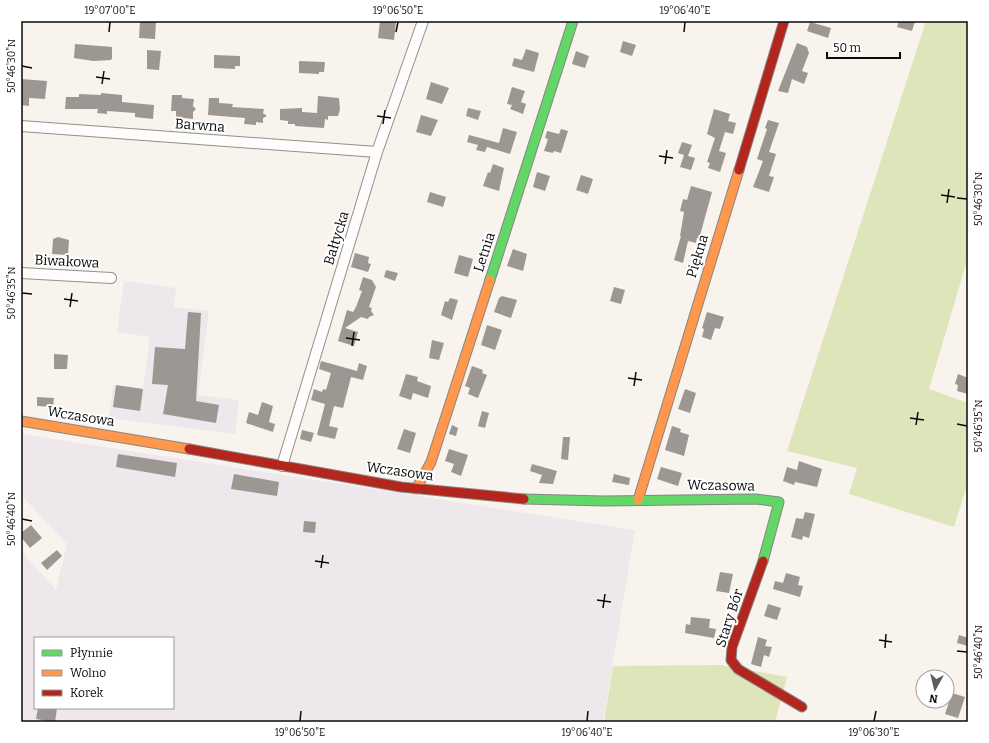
<svg xmlns="http://www.w3.org/2000/svg" width="989" height="743" font-family="Bitter,serif">
	<rect width="100%" height="100%" fill="#f9f3ed"/>
	<!-- industrial -->
	<path fill="#eee7eb" fill-rule="evenodd" d="M124,281L176,288L174,307L209,311L198,395L239,400L235,434L109,418L113,386L143,389L150,337L117,332Z
		M21,434L635,530L603,722H21V551L56,590L67,544L21,495ZM35,638H173V708H35Z"/>
	<!-- forest -->
	<path fill="#dee5ba" d="M926,21H968V257L929,389L968,403V482L954,527L849,494L857,468L787,451Z
		M721,665L787,677L775,722H604L613,666Z"/>
	<!-- building -->
	<path fill="#9c9793" d="M140,21H156L155,39L139,38Z
		M380,21L396,22L394,40L378,38Z
		M899,21H915L912,31L897,27Z
		M810,22L831,28L828,38L807,31Z
		M623,41L636,45L632,56L620,52Z
		M797,43L807,47L809,53L802,71L808,73L804,84L792,79L788,93L778,91Z
		M75,44L112,47V58L111,60L93,61L74,58Z
		M526,49L539,53L534,72L512,66L514,58L522,60Z
		M147,50L161,51L159,70L147,69Z
		M576,51L589,56L585,68L572,64Z
		M214,55L240,56V66H235V69L214,68Z
		M299,61L325,62L324,72H319V74L299,73Z
		M21,79L47,81L45,99L29,98V106L21,105Z
		M431,82L449,88L442,104L426,99Z
		M512,87L525,91L521,102L526,104L523,114L510,109L512,105L507,104Z
		M101,93L122,95V102L154,105L153,119L135,117V113L107,111V114L97,113L98,109H65L66,97H79V94L101,95Z
		M172,95H182V98L194,99L193,106L196,109L193,112V119L176,117V111H171Z
		M318,96L339,98L340,109L338,116H328V120L325,119L324,128L295,126V124H288V121L280,120V109L302,108V112L317,113Z
		M209,98H219V103L233,104L232,107L264,109L263,113L267,116L263,118V123L256,122V125L244,124L245,118L208,115Z
		M468,108L481,111L478,120L466,116Z
		M714,109L730,114L728,121L736,123L733,134L725,132L719,151L726,153L720,172L708,168L710,163L707,162L715,138L707,134Z
		M421,115L438,120L431,136L416,132Z
		M768,120L779,123L769,152L776,154L769,176L774,177L769,192L753,187L763,161L757,159L767,129L765,128Z
		M503,128L517,132L510,154L487,147L485,152L476,150L478,145L467,142L469,135L499,143Z
		M561,129L568,131L561,153L554,151L553,153L544,151L548,139L545,138L547,131L559,134Z
		M682,142L692,145L688,156L695,158L691,170L680,167L684,155L678,153Z
		M493,164L504,168L499,191L483,186L488,172L490,173Z
		M537,172L550,176L545,191L533,187Z
		M581,175L593,179L588,194L576,190Z
		M691,186L712,192L699,239L697,238L696,243L688,241L683,263L674,260L681,236H680L684,212L680,211L683,199L687,200Z
		M430,192L446,197L443,207L427,202Z
		M58,237L69,240L68,255L52,254L53,239Z
		M513,249L527,254L523,271L507,266Z
		M355,253L369,257L368,263L371,264L368,272L351,267Z
		M459,255L473,259L468,277L454,273Z
		M386,270L398,273L395,281L384,277Z
		M363,277L372,280L376,287L369,307L372,308L371,311L374,315L369,317L368,319L361,317L345,328L358,332L354,346L338,341L347,310L353,312L356,307L362,291L359,290Z
		M614,287L625,290L621,304L610,301Z
		M502,296L517,300L511,318L494,312L499,298Z
		M450,298L458,300L452,320L441,315L445,301L448,302Z
		M188,312L201,313L196,401L219,405L216,423L163,414L168,385L152,384L155,347L185,349Z
		M707,312L724,317L720,329L715,328L711,340L702,337L704,329L702,328Z
		M487,325L502,330L495,350L481,345Z
		M432,340L444,343L439,360L429,358Z
		M54,354L68,355L67,369H54Z
		M321,361L357,371L359,363L367,366L363,380L351,377L343,408L334,406L329,426L338,428L335,439L317,435L325,404L311,400L314,389L322,392L323,389L326,390L331,373L319,369Z
		M472,366L483,370L482,373L487,375L478,398L468,394L470,388L465,386Z
		M406,374L418,377L417,381L431,386L428,398L413,393L411,400L399,396Z
		M958,374L968,378V394L957,391L958,385L955,384Z
		M116,385L143,389L140,411L113,407Z
		M685,389L696,393L690,413L678,409Z
		M37,397L54,398L53,407L37,406Z
		M262,402L273,406L269,422L275,424L273,432L246,423L249,412L258,415Z
		M482,411L489,413L485,428L478,426Z
		M452,425L458,428L456,436L449,434Z
		M672,426L681,429L680,432L689,435L684,456L665,450Z
		M404,429L416,433L410,453L397,449Z
		M302,430L314,433L311,442L300,439Z
		M563,437H570L568,460L561,459Z
		M449,449L468,455L461,476L451,472L454,464L445,461Z
		M118,454L177,463L175,477L116,467Z
		M799,461L822,469L817,487L795,482L794,485L783,481L787,467L797,470Z
		M532,464L557,471L553,484L539,483L542,475L530,471Z
		M661,467L682,473L678,486L657,479Z
		M234,474L279,482L277,496L231,489Z
		M614,474L630,478L629,485L612,482Z
		M805,512L815,514L809,538L803,536L802,540L791,537L796,518L803,519Z
		M304,521L316,522L315,533L303,532Z
		M31,525L42,538L30,548L21,537V533Z
		M57,550L62,556L47,570L41,563Z
		M720,572L733,574L729,593L716,591Z
		M786,573L800,577L798,585L803,586L800,597L773,589L775,581L783,583Z
		M768,604L781,608L777,620L764,616Z
		M691,617L710,619L709,628L716,629L714,638L685,633L686,624L690,625Z
		M959,635L968,638V646L957,643Z
		M758,637L767,640L765,646L772,647L769,657L764,655L761,667L751,664Z
		M952,693L965,697L958,718L945,714Z
		M38,708H57L55,722L36,719Z"/>
	<g fill="none" stroke-linecap="round" stroke-linejoin="round">
		<defs>
			<path id="street" d="M21,126L377,152
				M21,273L111,278
				M282,466L377,152L423,21"/>
			<path id="fast" d="M490,280L573,21
				M524,499L604,501L756,499L779,502L763,561"/>
			<path id="slow" d="M21,421L189,449
				M416,489L431,462L490,280
				M638,500L739,170"/>
			<path id="jam" d="M739,170L784,21
				M189,449L401,487L524,499
				M763,561L732,647L731,660L738,669L802,707"/>
		</defs>
		<!-- street casing -->
		<use href="#street" stroke="#928f8c" stroke-width="12"/>
		<!-- fast casing -->
		<use href="#fast" stroke="#888683" stroke-width="11"/>
		<!-- slow casing -->
		<use href="#slow" stroke="#888683" stroke-width="11"/>
		<!-- jam casing -->
		<use href="#jam" stroke="#888683" stroke-width="11"/>
		<!-- street -->
		<use href="#street" stroke="#fefdfc" stroke-width="10"/>
		<!-- fast -->
		<use href="#fast" stroke="#63d668" stroke-width="9"/>
		<!-- slow -->
		<use href="#slow" stroke="#ff974d" stroke-width="9"/>
		<!-- jam -->
		<use href="#jam" stroke="#b3261e" stroke-width="9"/>
	</g>
	<!-- ticks -->
	<path fill="none" stroke="#0a0a0a" stroke-width="1.5" d="M109,32L110,22M396,32L398,22M684,32L685,22M22,66L32,68M96,77L110,79M102,84L104,71M377,116L391,118M383,124L385,110M659,156L673,158M665,164L667,150M941,195L955,197M957,198L967,199M947,203L949,189M22,293L32,294M64,299L78,301M70,307L72,293M346,338L360,340M352,346L354,332M628,378L642,380M634,386L636,372M910,418L924,420M957,424L967,426M916,425L918,412M22,519L32,521M315,561L329,563M321,568L323,555M597,600L611,602M603,608L605,594M879,640L892,642M885,648L886,634M957,651L967,652M300,721L301,711M587,721L588,711M874,721L876,711"/>
	<g text-anchor="middle" stroke-width="4" stroke-linejoin="round" paint-order="stroke">
		<!-- street labels -->
		<g font-size="14" fill="#0a0a0a" stroke="#fff">
			<text transform="translate(200 125) rotate(4)" y="5">Barwna</text>
			<text transform="translate(336 238) rotate(-73)" y="5">Bałtycka</text>
			<text transform="translate(484 252) rotate(-72)" y="5">Letnia</text>
			<text transform="translate(697 256) rotate(-73)" y="5">Piękna</text>
			<text transform="translate(67 261) rotate(3)" y="5">Biwakowa</text>
			<text transform="translate(81 416) rotate(9)" y="5">Wczasowa</text>
			<text transform="translate(400 471) rotate(8)" y="5">Wczasowa</text>
			<text transform="translate(721 485) rotate(1)" y="5">Wczasowa</text>
			<text transform="translate(729 618) rotate(-72)" y="5">Stary Bór</text>
		</g>
	</g>
	<!-- border -->
	<rect width="989" height="743" fill="none" stroke="#ffffff" stroke-width="44"/>
	<!-- legend -->
	<rect x="34" y="637" width="140" height="72" fill="#ffffff" stroke="#9d9d9d"/>
	<rect x="42" y="650" width="20" height="6" fill="#63d668" stroke="#9d9d9d"/>
	<text x="70" y="657" font-size="12" fill="#0a0a0a">Płynnie</text>
	<rect x="42" y="670" width="20" height="6" fill="#ff974d" stroke="#9d9d9d"/>
	<text x="70" y="677" font-size="12" fill="#0a0a0a">Wolno</text>
	<rect x="42" y="690" width="20" height="6" fill="#b3261e" stroke="#9d9d9d"/>
	<text x="70" y="697" font-size="12" fill="#0a0a0a">Korek</text>
	<!-- north arrow -->
	<g transform="translate(935 689) rotate(188)"><circle r="19" fill="#ffffff" stroke="#9d9d9d"/>
	<path d="M0-3L7 15L0 10L-7 15Z" fill="#5e5c59"/>
	<text y="-6" font-size="11" font-weight="bold" text-anchor="middle" fill="#0a0a0a">N</text>
	</g>
	<!-- scale -->
	<path d="M827 52v6h73v-6" fill="none" stroke="#0a0a0a" stroke-width="2"/>
	<text x="833" y="52" font-size="12" fill="#0a0a0a" stroke="#ffffff" stroke-width="3" paint-order="stroke">50 m</text>
	<rect x="22" y="22" width="945" height="699" fill="none" stroke="#0a0a0a" stroke-width="1.5"/>
	<g font-size="10" text-anchor="middle" fill="#0a0a0a">
		<text x="110" y="14">19°07'00"E</text>
		<text x="398" y="14">19°06'50"E</text>
		<text x="685" y="14">19°06'40"E</text>
		<text transform="translate(11 66) rotate(-90)" y="4">50°46'30"N</text>
		<text transform="translate(978 199) rotate(-90)" y="4">50°46'30"N</text>
		<text transform="translate(11 293) rotate(-90)" y="4">50°46'35"N</text>
		<text transform="translate(978 426) rotate(-90)" y="4">50°46'35"N</text>
		<text transform="translate(11 519) rotate(-90)" y="4">50°46'40"N</text>
		<text transform="translate(978 652) rotate(-90)" y="4">50°46'40"N</text>
		<text x="300" y="736">19°06'50"E</text>
		<text x="587" y="736">19°06'40"E</text>
		<text x="874" y="736">19°06'30"E</text>
	</g>
</svg>
